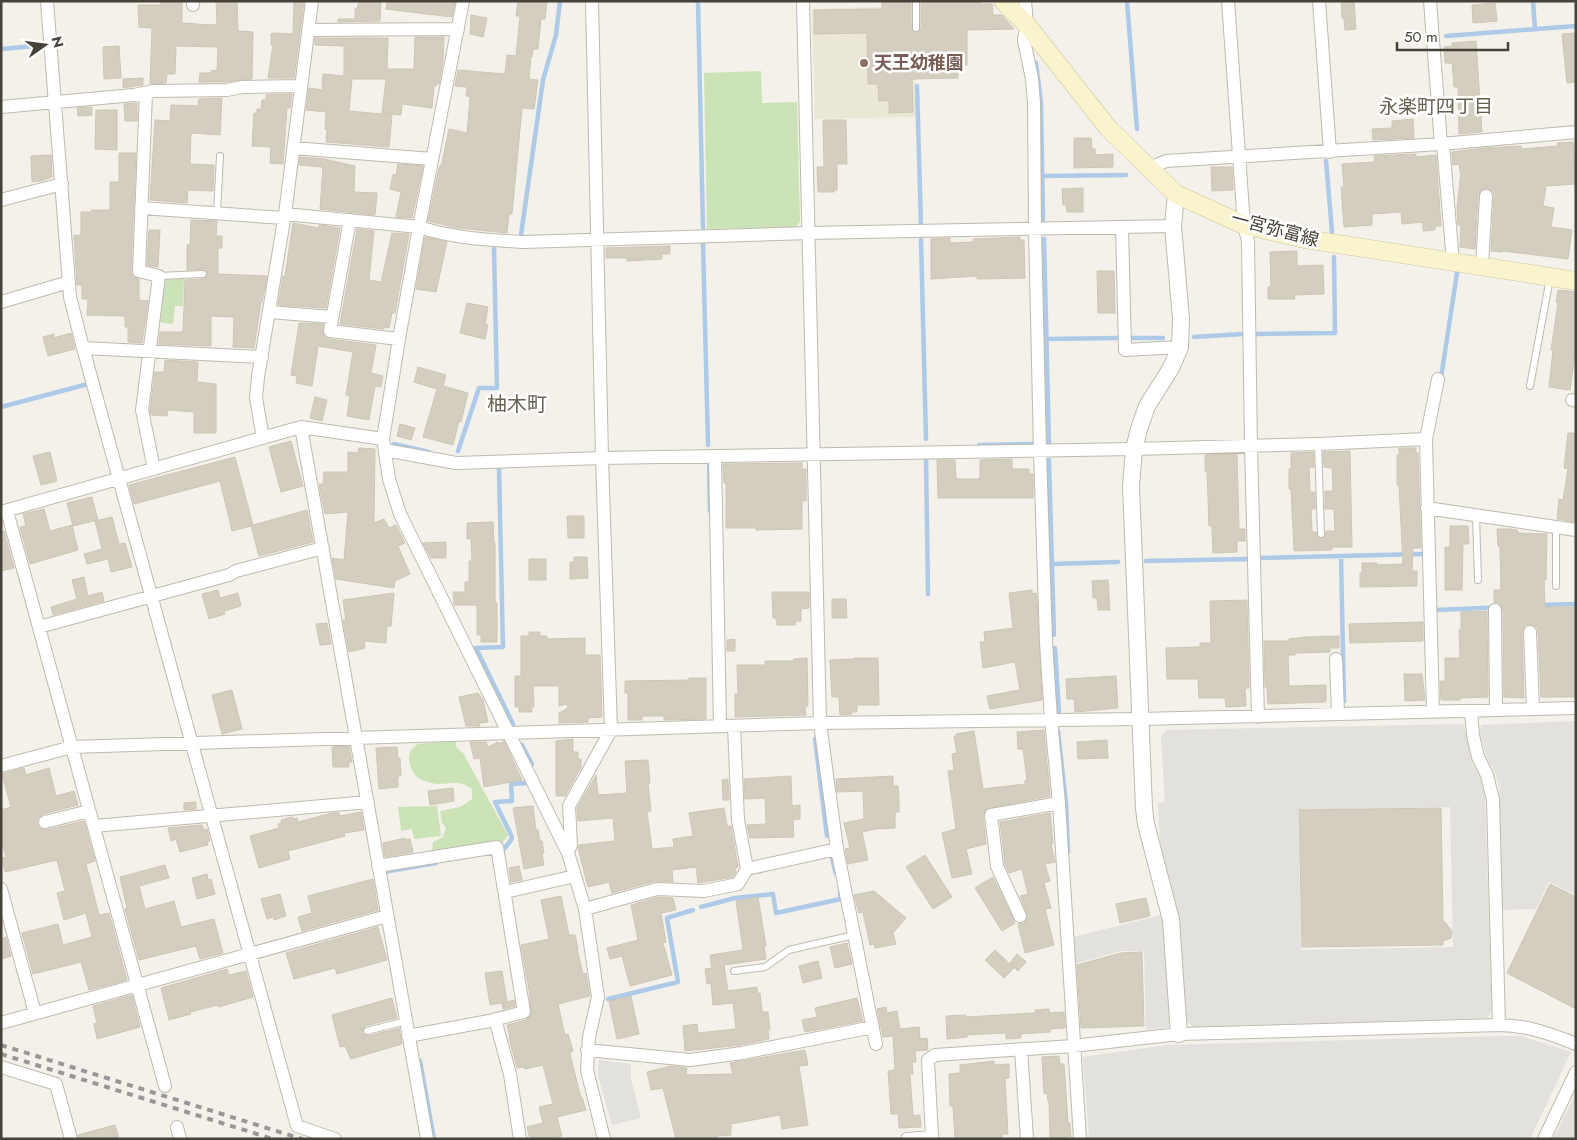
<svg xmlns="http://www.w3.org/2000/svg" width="1577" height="1140" font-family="Jost,'Noto Sans JP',sans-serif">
	<rect width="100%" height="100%" fill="#f3f1ea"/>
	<!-- industrial -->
	<path fill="#e3e0db" d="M1576,1093V1139H1553Z"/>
	<!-- education -->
	<path fill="#ebe7d5" d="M913,6L916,117L815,119L812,9Z"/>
	<!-- green -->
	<path fill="#cbe3b7" d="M761,71L762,103L797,102L800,222L795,227L707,229L704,73Z
		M164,277H184L183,306H175L173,324L157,322Z
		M455,741L457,748L463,753L508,835L501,844L432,854L433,842L443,837L446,828L442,823L440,811L460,807L472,799V789C458,779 451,784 437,784C433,784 421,780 418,778C413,774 408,763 409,756C410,750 413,747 418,744Z
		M437,806L441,836L414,839L412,829L401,831L398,807Z"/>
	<!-- parking -->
	<path fill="#e2e1de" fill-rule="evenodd" d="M1576,721V895L1549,882L1536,909L1502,910L1499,787L1495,772L1486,756L1480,734L1481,725Z
		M1461,724L1464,725L1472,763L1481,779L1485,797L1492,1013L1487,1018L1193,1027L1187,1021L1179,919L1160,843L1158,803L1165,802L1161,736L1167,730ZM1450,807L1453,947L1301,950L1298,810Z
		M1161,915L1165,940L1171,1022L1168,1027L1146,1030L1144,951H1120L1074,964L1073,937Z
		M1501,1036H1521L1571,1052L1530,1139H1089L1083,1057L1167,1045Z
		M599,1060L631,1064V1079L641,1118L612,1125L598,1076Z"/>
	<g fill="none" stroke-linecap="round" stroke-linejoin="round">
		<!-- stream -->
		<path stroke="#adcae9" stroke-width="4.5" d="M698,1L703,228
			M1127,1L1137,129
			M1533,1L1535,29
			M1446,36L1576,26
			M1,49L46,45
			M1036,63L1041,102L1043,220
			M917,86L921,225
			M1326,161L1332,232
			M1042,176L1126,175
			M521,235L543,80L556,35L560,1
			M1044,239L1049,444
			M921,240L926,439
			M703,243L708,445
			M1256,334L1335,333L1334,257
			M1194,337L1243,334
			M1132,338H1163
			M1046,339L1118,338
			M1441,378L1457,273
			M1,407L88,384
			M394,444L429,452
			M979,445L1033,444
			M458,451L479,388H497L494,249
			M926,458L928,594
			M1049,460L1054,635
			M709,465L710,511
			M499,469L503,647L476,648L513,724
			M1341,556L1344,701
			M1260,558L1422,554
			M1146,561L1250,559
			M1052,564L1118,562
			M1540,605L1576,604
			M1435,606V610L1507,607
			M1055,648L1059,712
			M1058,731L1066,803L1068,852
			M815,739L827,836
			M522,745L532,764
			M504,849L511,840L512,837L495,802L512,801L511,784L525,783
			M832,858L836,874
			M385,876L384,872L436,863
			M701,907L735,898L773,894L776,913L841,899L840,894
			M608,999L678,982L667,918L693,910
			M420,1061L434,1139"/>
	</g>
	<!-- building -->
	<path fill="#d4cec0" stroke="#cec6b4" d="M161,1H182V23L211,25L217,24L216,1H237L238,31L253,32L252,79L226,82H199L200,73H211L212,70L217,71L218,47L176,46L175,74H167L166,83L150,84L152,28L139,27L138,5H161Z
		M294,1H304L294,78H268L273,45H271V34L274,33L293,34Z
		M359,1H381L380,21L338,22V19H355V9H357Z
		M387,1H455L452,17L386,9Z
		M518,1H547L545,19H541L538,49H533L532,57L531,56L529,79L538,80L534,109L522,108L512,214H509L507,233L459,228L428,221L439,168L442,163L449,129L467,133L470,97L466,96L467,87L455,86L458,70L505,74L507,55L516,56L520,16H516Z
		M882,1H911V28L916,33L919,32L921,28V1H981V4H992L993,15H1002L1014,29L967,30V65H958V78L912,79L913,112L889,113V100L879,101L878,84H868L867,33L814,34V10L882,9Z
		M1341,1H1354L1356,29L1345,30L1344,18H1342Z
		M1495,3L1497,21L1473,23L1472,5Z
		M471,15L487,18L483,37L470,34Z
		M1576,33V82L1567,83L1562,34Z
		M415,37H444L443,60L439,84H436V86H434L432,108L402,104L401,115L382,113L386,79H352L349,111L392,115L389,147L326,142L327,129H325L326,112L306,110L309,88L322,90L323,74L344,76V46L315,45V38H388L387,69H414Z
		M1476,41L1482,132L1459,134L1458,87H1454L1452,63H1445L1444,47L1452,46V43Z
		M119,46L121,78L104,79L103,47Z
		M143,78V85L123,88V79Z
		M292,94L290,108H287L283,164L270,163L271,147L252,146L254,113H257V109H261L262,100H266V95Z
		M222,98L220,135L191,133L190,164L214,165L213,191L188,190L187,203L150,200L155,120L170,121L171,105L198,106L199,99Z
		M137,103V121H125L124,104Z
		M92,107V115L78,116L77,108Z
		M96,110H117V150L95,149Z
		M1413,119L1414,138L1373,140L1372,129L1392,128V121Z
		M823,120H846L847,164H837V190H834V192H818L817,167H824Z
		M1074,138H1091L1092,149H1095V155L1113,154V167L1074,168Z
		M1573,142L1576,184L1546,186L1543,206L1554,208L1551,227L1572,230L1568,259L1503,251L1502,252L1491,251L1494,196L1493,192L1487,188L1482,189L1478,195L1475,249L1460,247L1461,225H1458L1457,208L1461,172H1460L1459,164L1453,165L1452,152L1484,148L1521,146L1522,149L1558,146L1557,143Z
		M119,153H136L131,271L133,277L139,279V300L148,301L142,343L128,342V327H125V316L87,315L88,299H82V285H77L74,235L81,236V212H92L91,210H110V182H119Z
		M1416,154V157L1436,155L1441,226H1435V230L1423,231V222L1402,224L1401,212L1372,214V225L1344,227L1341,187H1344L1342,164L1375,162L1374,156Z
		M51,155L52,177L41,181L32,182L31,156Z
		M300,157L324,159L355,166L354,192L377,193L375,215L320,209L323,167L299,165Z
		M398,164L423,166L412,218L396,217L401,192L390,189L393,174L396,175Z
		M1211,167H1232L1233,190L1212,191Z
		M1083,188V212H1067L1066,205H1063L1062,189Z
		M191,220L217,221L216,236H222V248H218V274L267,276L262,302H261L254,348L233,347L234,317L211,316V346L159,344L160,332H183L185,280L203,279L208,276L207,272L205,269L187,270V245H190Z
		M293,223L319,228V225L340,228L326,308L278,305L283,276H285Z
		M357,229L374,231L369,280L381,282L392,233L409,234L395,313H392L389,328L384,327V329L340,324Z
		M149,230H160L158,267L147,265Z
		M425,237L447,242L436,292L416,289Z
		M1020,237V240H1024L1025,278L977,279V276L931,279V239L950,238V243L973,242V239Z
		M670,246V254H662V259L627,261V258H606V248Z
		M1297,251V266L1323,265L1324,294L1294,295L1295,299H1268V287H1271L1270,252Z
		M1097,271H1114L1115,313H1098Z
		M1558,290L1576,292V346L1570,390L1549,387L1553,350H1551L1558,303L1556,302Z
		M467,303L488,307L485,324L488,325L485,339L460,333Z
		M299,323L323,324V334L329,339L376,345L371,373L383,376L381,387L375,386L369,420L347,416L350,396L346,395L353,352L318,346L312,386L296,383L297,376L291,375Z
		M71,333L75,349L48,356L43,337L54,334V338Z
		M165,360L198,362L197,382L216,384V433H194V412L168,410L167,416L151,415L150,410L155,372H164Z
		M418,367L446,375L443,386L468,393L461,422L459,421L453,445L423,437L437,389L414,382Z
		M315,397L327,400L322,421L310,418Z
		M400,424L415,428L411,440L397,436Z
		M1568,433H1576V522L1557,519L1559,499L1563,500L1568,469L1564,468Z
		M291,441L303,486L281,492L269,447Z
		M359,448L375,449L374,523L384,519L389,528L396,525L405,543L398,546L410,574L395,581L394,588L336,579L332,558L344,560L348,512L325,514L319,484H323L324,472H348V452L358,453Z
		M1399,448H1416V453H1418L1421,548H1413L1412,571H1417V586L1360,587V573H1362V563H1377V565L1403,564L1399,485H1397V455H1399Z
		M1350,451L1352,547H1332V550L1294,551L1291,489H1289V469H1291V453L1313,452L1314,467H1309L1310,490V492H1315V509H1311L1312,532H1316L1317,537L1321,539L1325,537L1326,531H1335L1334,509H1325V491H1333L1332,468L1324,467L1323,452Z
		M50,452L57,481L41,485L33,456Z
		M1237,454L1239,529H1245V541H1237V552L1213,553L1212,526H1209L1207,471H1205V455Z
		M235,457L253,525L307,510L313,542L259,556L251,526L232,531L220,481L134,504L129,485Z
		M1012,459V469H1029V474H1033V498H938L937,460H955L956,479H978L980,478V460Z
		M802,463V469H806V501H802V529L756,530V528H726V483H724L723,464Z
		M92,497L98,520L73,526L67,503Z
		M44,509L50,531L72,525L78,550L30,564L20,527L26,526L23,514Z
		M567,516H584V538H568Z
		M112,517L119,544L125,543L132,567L111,572L108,559L87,564L84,554L102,549L95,521Z
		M493,522L494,543H495V603H497V642H481V635H477V605H454L453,592H465V582H469V561H472L471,539H467V523Z
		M1450,526H1468L1469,544H1463L1462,590H1445V547H1450Z
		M1497,529H1510L1517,530L1518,533L1547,534L1546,580H1544L1545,607H1576V697H1541L1538,632L1537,627L1530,624L1525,625L1522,632L1524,698L1504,697L1503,610L1499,603L1494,602V590H1501L1500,546H1498Z
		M4,531L14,568L1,571V532Z
		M446,542V558H431L423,543Z
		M574,557H587L588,578L570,579V562H574Z
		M529,559H546V580H529Z
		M84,577L88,596L102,592L104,601L53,615L51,607L77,599L72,580Z
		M1108,580L1110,610H1098L1097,598H1093L1092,581Z
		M218,590L220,598L238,593L241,606L224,611L225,614L209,619L202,594Z
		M1032,590V594L1036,593L1037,600L1042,700L990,709L987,696L1020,690L1015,662L983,668L980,642H985L984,632L1013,628L1009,593Z
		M772,592H809V608L801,609V621H796L795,625H777L776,618H773Z
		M394,593L391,626H387L386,643L364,641L365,648L349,652L343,620H346L343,600Z
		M832,599H846L847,618H832Z
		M1247,600L1249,688H1245L1246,706L1226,707L1225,698H1199L1198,679H1167L1166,648L1200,647V643H1211L1210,601Z
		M1487,611L1488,697L1460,698V700H1441L1440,681H1445V658H1460L1459,630H1461V612Z
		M1423,622V641L1350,643L1349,624Z
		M327,623L331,644L320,645L316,624Z
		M529,632H540V636H547V639L585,638V655H600L602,717L588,718V722L559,723V713L568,708L567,704L559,706V686H533L534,707H531L532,712H519V707H515V676H521V636H529Z
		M1339,636V648H1330V652L1295,653V655H1288L1289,686L1326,685V702L1268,704L1267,687H1265L1264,641H1289V639L1306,637Z
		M735,639V651H727V640Z
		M807,658L808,706H805L806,715L735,717V694H738L737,665H765V661H794V659Z
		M854,658H878L879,705H857V712H852V714L840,715L839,697H832L830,660L854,659Z
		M1404,674H1422L1425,700L1405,701Z
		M1116,676L1118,708L1075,712L1074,699H1067L1066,679Z
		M689,678H706V719L664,720V716H642V720H628V693H625V681L689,680Z
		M232,690L242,729L222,734L212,695Z
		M478,693L483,700L488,722L479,723L480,726H466L459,697Z
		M1044,730L1050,796L986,809L983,816L986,844L966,849L972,874L952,878L942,833L956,829L948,771L954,770L952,754L957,753L954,736H957L956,734L974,731L983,789L1025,784V780H1027L1023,749H1018L1017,732Z
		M573,739V752H578V759H581V767L565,796H556V741Z
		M1107,740L1108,758L1078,759L1077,742Z
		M504,741L522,780L484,787L480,758L474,759L470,742H486L488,747L498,742L499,744Z
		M349,746L352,762H349V767H333L332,747Z
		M397,747L398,758H400L401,776H398V787L379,789L376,748Z
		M648,760L650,783H648L651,811L647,812L652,849L674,847L673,839L693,836L689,813L724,808L727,826H731L738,867L735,869L736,872L733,877L698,883L696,867L672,870L673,882L655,881L612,893L609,882L588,887L578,848L579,845L615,841L613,818L578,821L577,808L596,775L598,795L627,793L625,761Z
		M24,768L26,775L49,768L56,796L74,791L78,805L43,814L37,819V824L40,828L46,830L84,821L95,861L86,864L99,915L109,913L127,980L89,990L81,962L33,974L22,933L58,924L63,945L92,937L86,913L64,920L57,893L65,891L57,860L5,872L2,858L6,857L1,839V810L11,807L2,774Z
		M791,776L792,806L800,805V819L793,820L794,837L750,838L747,825L766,824L765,798L745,799L744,779Z
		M893,776V786H898L899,796V812H895V828L875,829L862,832L868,860L848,864L845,849L850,848L844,823L864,819L863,791L837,792L836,779Z
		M728,779L729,800H723L722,780Z
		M453,788L454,801L430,805L428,791Z
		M196,802V809L184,810V803Z
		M533,806L536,830H538L540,841H542L544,853H542L544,865L524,869L513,808Z
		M1441,808L1443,920L1452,931L1451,938L1443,941V945L1302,947L1299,810Z
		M361,812L364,830L344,833L345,836L288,851L290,859L259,868L250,836L279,828L278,824L282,823L281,820L292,817L294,819L297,818L298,822L332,813H339L340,816Z
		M1050,813L1053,843L1051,844L1055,862L1045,864L1050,881L1044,883L1051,908L1045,909L1054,945L1025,953L1018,924L1024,923L1028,916L1020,896L1028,894L1022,869L1009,873L1005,864L1000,822Z
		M202,825L204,830L207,829L210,841L207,842L208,845L180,852L176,839L171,841L168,828Z
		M405,838V840L410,839L413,852L385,857L383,843Z
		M925,855L952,897L933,909L906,867Z
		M165,865L169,878L139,886L145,909L174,901L181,927L214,919L223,953L200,959L196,946L139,960L125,909L127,908L120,877Z
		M519,866L522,880L511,882L509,868Z
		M207,874L208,880L211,879L215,894L197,899L192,878Z
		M993,877L1015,923L1002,931L975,888Z
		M373,879L378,910L302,931L298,917L312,913L308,896Z
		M1550,884L1576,897V1009L1507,973Z
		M874,891L906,918L893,933L896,944L875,948L874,944L870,945L863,912L859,913L854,895Z
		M280,894L286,916L274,920L273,917L267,919L261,899Z
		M561,896L569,935H575L578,949H577L583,974L586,973L590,996L558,1004L565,1035L568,1034L573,1051L570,1052L571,1058L581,1098L582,1097L586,1110L557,1117L562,1136L550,1139H530L527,1127L543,1123L539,1107L553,1104L543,1065L525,1069L524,1067L517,1068L509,1038H510L507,1025L526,1020L531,1015L530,996L521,945L549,939L541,900Z
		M658,897L673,898L676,910L661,913L666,942L663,943L672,975L630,986L622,956L610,959L607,948L638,940L631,905Z
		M758,897L766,946H764L766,959L724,965L728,991L757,987L758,994L760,993L762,1012H768L770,1029L768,1030L769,1039L741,1045L685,1051L683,1026L697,1024L698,1033L736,1029L733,1003L713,1005L711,983L707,984L705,969L712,968L710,955L743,950L736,901Z
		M1146,898L1150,916L1120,923L1116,904Z
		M378,927L387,960L337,974L335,968L294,979L286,953Z
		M6,937L11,956L1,959V939Z
		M847,943L852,964L835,968L830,947Z
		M995,950L1014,968L1004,978L985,960Z
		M1142,952L1144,1026L1081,1028L1077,965L1121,953Z
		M1017,954L1026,962L1018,971L1010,963Z
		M818,961L822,978L803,983L799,966Z
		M227,969L229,975L246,971L253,997L219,1007L218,1005L190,1012L191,1014L169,1020L161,988Z
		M502,971L507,1002L514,1000L515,1006L503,1009L502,1003L506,1002L490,1005L485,973Z
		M132,995L140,1027L97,1039L94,1024L97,1023L93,1006Z
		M631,996L639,1034L617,1039L609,1001Z
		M392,998L397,1018L365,1026L362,1032L364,1035L368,1036L399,1028L402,1044L351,1059L345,1046L340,1047L332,1015Z
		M857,998L863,1021L805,1032L802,1020L817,1017L815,1008Z
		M886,1007L887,1013L897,1011L900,1029L919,1027L920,1039L927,1038L928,1050L915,1051L916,1062H912L913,1074H910L913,1116L920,1115L921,1127L899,1128L898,1114H891L888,1071L895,1070L893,1036L883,1037L877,1009Z
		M1049,1009V1013L1064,1012L1065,1028L1050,1029V1032L1021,1034V1038L1006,1039V1033L967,1035V1037L947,1039L946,1016L966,1015V1017L1035,1013V1010Z
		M805,1050L808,1065L799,1066L808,1125L782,1129L780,1115L731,1124V1135L717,1136V1139H676L663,1088L651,1090L647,1072L671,1066L687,1068L686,1075L733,1074L730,1063Z
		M1059,1056L1060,1064H1064L1068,1123H1070L1071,1137L1050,1138L1049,1101H1048L1047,1093L1044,1094L1042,1057Z
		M994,1061V1065L1009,1064V1078L1005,1079L1008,1134H1002V1139H955L953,1106H950L949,1074L960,1073V1065Z
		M115,1125L119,1139H79L78,1135Z"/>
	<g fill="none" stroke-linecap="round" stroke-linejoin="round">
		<defs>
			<path id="service" d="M916,1V28
				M217,213L220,156
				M159,276L203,274
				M1530,386L1550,278
				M1318,444L1321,534
				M1476,515L1478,580
				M1556,586V527
				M734,971L765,967L789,950L854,935
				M367,1031L406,1021"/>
			<path id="minor" d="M47,1L70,297L83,348L297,1126L335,1139
				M193,1V5
				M463,1L419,227L399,339L383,439L389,479L400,514L568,853L585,909L598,997L589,1037L587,1070L604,1139
				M803,1L820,723L837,849L876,1044
				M1025,1L1027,25L1024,40L1032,79L1034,103L1035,229L1040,451L1046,642L1051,719L1059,803L1080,1139
				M1228,1L1244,225L1248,241L1251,446L1258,717
				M1319,1L1330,152
				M1430,1L1441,144
				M309,30L458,29
				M146,93L139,271L159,276L142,410L154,469
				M1,107L134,95L154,91L227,90L242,87L301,86
				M1443,144L1453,262
				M293,148L432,159
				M1150,168L1166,161L1441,144L1576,132
				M1,200L62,184
				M141,208L284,218
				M285,214L419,227C453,238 487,240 523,242L809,233L1173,226
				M350,220L330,331L399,339
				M1122,227L1125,350L1180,347
				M1482,266L1486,196
				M1,302L69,282
				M269,312L332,317
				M83,348L262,357
				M1572,400L1576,401
				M301,427L427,1139
				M263,438L256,398L258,377L285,214L312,1
				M385,450L456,463L602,458L1134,449L1318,444L1426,439
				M715,456L720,726
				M1427,508L1576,530
				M7,511L165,1086
				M1,512L301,427L383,439
				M1495,610L1496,710
				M39,627L229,575L236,571L323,548
				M1530,632L1533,709
				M1336,659L1338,714
				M1471,711L1473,735L1478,757L1487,775L1493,800L1499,1025
				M1433,712L1426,439L1438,379
				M734,726L738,820L747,869
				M1,766L72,747L820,723L1140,719L1576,708
				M45,822L89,811
				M94,826L368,802
				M568,852L571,845L569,806L611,730L602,458L592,1
				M378,866L497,847L524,1012L489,1021L408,1036
				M1,889L35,1013
				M505,892L575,876
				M585,909L657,889L704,891L738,884L747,869L837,849
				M1020,916L997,866L991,815L1059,803
				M495,1019L510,1074L520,1139
				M1,1023L387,916
				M1021,1049L1027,1139
				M587,1050L690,1060L742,1053L873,1027
				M1,1067L56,1084L71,1139
				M177,1127L180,1139
				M907,1139L932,1137L928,1060L935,1055L1073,1046L1179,1034L1499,1025C1526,1025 1551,1034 1576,1044
				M1544,1139L1576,1072"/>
			<path id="tertiary" d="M1176,194L1173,226L1181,319L1180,347L1171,368L1147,406L1139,429L1134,449L1131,486L1144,808L1146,824L1171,920L1179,1034"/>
			<path id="secondary" d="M1003,1L1027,25L1109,129L1176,194L1244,225L1305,239L1576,281"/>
		</defs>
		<!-- service casing -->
		<use href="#service" stroke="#bebaad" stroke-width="8"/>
		<!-- minor casing -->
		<use href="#minor" stroke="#bebaad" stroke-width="14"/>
		<!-- tertiary casing -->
		<use href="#tertiary" stroke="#bebaad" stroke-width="18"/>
		<!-- secondary casing -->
		<use href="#secondary" stroke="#cec69e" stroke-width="19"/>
		<!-- service -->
		<use href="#service" stroke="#fff" stroke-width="6"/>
		<!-- minor -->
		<use href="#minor" stroke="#fff" stroke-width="12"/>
		<!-- tertiary -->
		<use href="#tertiary" stroke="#fff" stroke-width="16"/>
		<!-- secondary -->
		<use href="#secondary" stroke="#f9f3ce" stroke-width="18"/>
		<!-- rail -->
		<path stroke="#979797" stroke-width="4" stroke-dasharray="6 6" stroke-linecap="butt" d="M1,1045L302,1139
			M1,1054L273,1139"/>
	</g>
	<!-- markers -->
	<circle fill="#8d6e63" stroke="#fff" stroke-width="2" cx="864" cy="63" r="5"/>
	<g text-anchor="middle" stroke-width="5" stroke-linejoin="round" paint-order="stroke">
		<!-- education labels -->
		<g font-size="18" font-weight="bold" fill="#785e54" stroke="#fff" text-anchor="start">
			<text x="874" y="69">天王幼稚園</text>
		</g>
		<!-- street labels -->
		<g font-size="18" fill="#464239" stroke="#fff">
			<text transform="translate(1275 229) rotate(15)" y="6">一宮弥富線</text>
		</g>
		<!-- neighbourhood labels -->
		<g font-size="19" fill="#686151" stroke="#fff">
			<text x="1436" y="113">永楽町四丁目</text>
		</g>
		<!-- quarter labels -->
		<g font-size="20" fill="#686151" stroke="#fff">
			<text x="517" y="411">柚木町</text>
		</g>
	</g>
	<!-- border -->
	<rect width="1577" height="1140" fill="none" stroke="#464239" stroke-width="5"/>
	<!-- north arrow -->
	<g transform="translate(45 45) rotate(76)" stroke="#ffffff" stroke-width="4" paint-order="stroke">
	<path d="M0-4L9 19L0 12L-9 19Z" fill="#464239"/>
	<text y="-8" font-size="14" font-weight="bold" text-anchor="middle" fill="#464239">N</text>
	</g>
	<!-- scale -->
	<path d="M1397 42v8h111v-8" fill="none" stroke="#464239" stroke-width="2.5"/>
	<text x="1404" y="42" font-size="15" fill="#464239" stroke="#ffffff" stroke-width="4" paint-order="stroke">50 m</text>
</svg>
